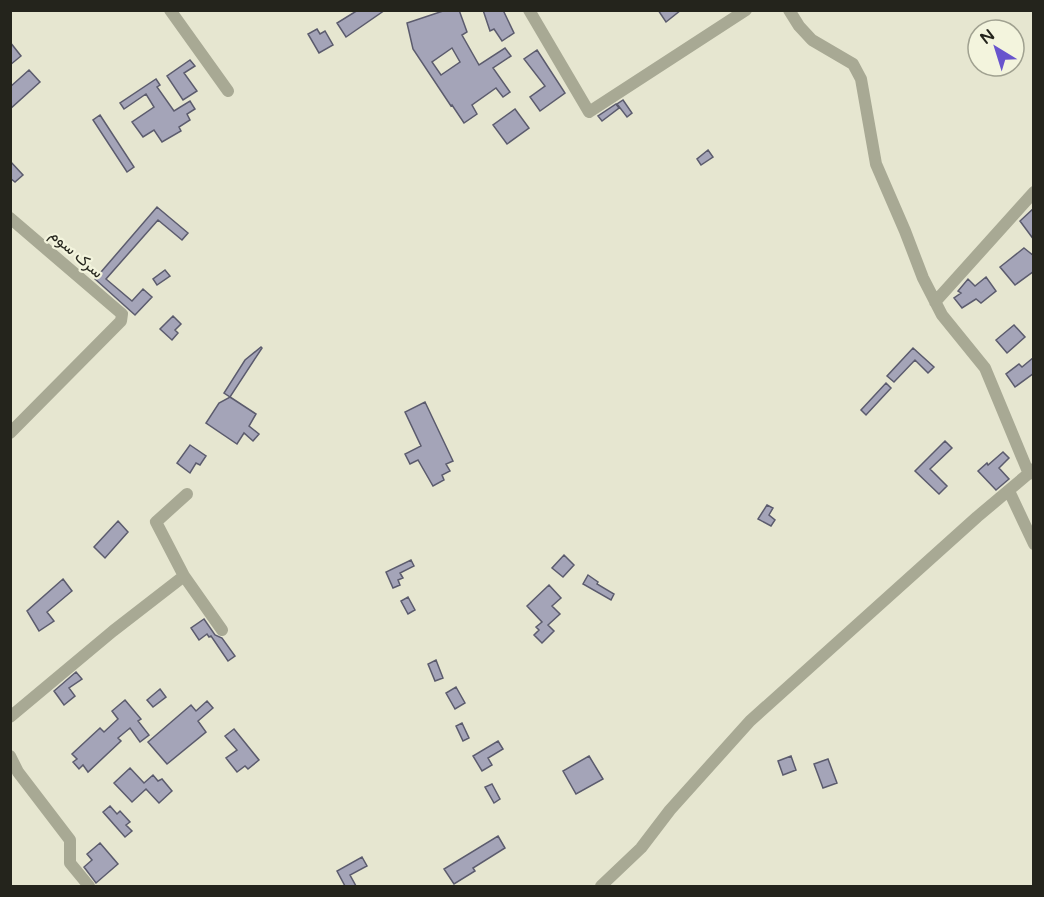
<svg xmlns="http://www.w3.org/2000/svg" width="1044" height="897" font-family="'Varela Round',Vazirmatn,sans-serif">
	<rect width="100%" height="100%" fill="#e6e6d0"/>
	<!-- building -->
	<path fill="#a4a4b8" stroke="#5b5b6d" stroke-width="1.5" fill-rule="evenodd" d="M358,10H385L346,37L337,23Z
		M446,10H459L467,32L462,35L479,65L505,48L511,56L493,68L510,92L503,97L496,88L472,105L477,114L464,123L452,105L451,106L413,49L407,23ZM452,48L460,62L441,75L432,62Z
		M483,10H503L514,33L502,41L494,29L490,31Z
		M658,10H681L666,22Z
		M317,29L320,34L325,31L333,45L319,53L308,34Z
		M10,42L21,56L10,65Z
		M537,50L565,93L540,111L530,97L545,86L524,59Z
		M190,60L195,66L184,73L197,91L183,100L167,76Z
		M29,70L40,82L10,109V87Z
		M156,79L160,85L157,87L174,111L190,101L195,109L187,114L190,120L179,127L181,131L162,142L154,130L143,137L132,122L154,107L146,94L124,109L120,103Z
		M623,100L632,113L627,117L617,104Z
		M616,104L619,108L602,121L598,116Z
		M515,109L529,128L507,144L493,125Z
		M100,115L134,167L127,172L93,120Z
		M708,150L713,157L701,165L697,159Z
		M10,161L23,175L15,182L10,178Z
		M157,207L188,233L182,240L158,220L106,279L132,301L143,289L152,297L135,315L95,279Z
		M1034,208V240L1020,221Z
		M1024,248L1034,256V271L1015,285L1000,267Z
		M165,270L170,276L157,285L153,279Z
		M986,277L996,291L981,303L976,299L962,308L954,298L961,293L958,291L968,279L975,286Z
		M173,316L181,324L175,330L178,333L172,340L160,329Z
		M1014,325L1025,337L1007,353L996,340Z
		M261,347L262,348L230,397L224,393L245,360Z
		M913,348L934,367L928,373L915,360L894,382L887,376Z
		M1034,357V373L1015,387L1006,374L1019,364L1022,367Z
		M886,383L891,388L866,415L861,410Z
		M230,397L256,414L249,426L259,434L253,441L244,433L237,444L206,423L219,403Z
		M425,402L453,461L446,464L450,471L442,475L444,480L433,486L418,460L410,464L405,454L421,446L405,412Z
		M945,441L952,448L930,469L947,486L939,494L915,471Z
		M190,445L206,456L200,465L196,463L190,473L177,463Z
		M1003,452L1009,458L999,468L1009,479L996,490L978,471L987,463L988,465Z
		M767,505L773,508L769,515L775,520L771,526L758,519Z
		M118,521L128,532L105,558L94,547Z
		M564,555L574,565L563,577L552,568Z
		M411,560L414,566L400,573L403,578L398,580L400,585L393,588L386,572Z
		M588,575L598,582L597,584L614,594L611,600L583,584Z
		M63,579L72,591L47,612L54,621L39,631L27,611Z
		M549,585L561,598L552,606L560,614L548,625L554,631L542,643L534,635L539,630L536,627L542,622L527,606Z
		M408,597L415,610L408,614L401,601Z
		M204,619L215,635L222,638L235,656L228,661L211,636L209,637L207,634L199,640L191,628Z
		M436,660L443,678L435,681L428,664Z
		M76,672L82,679L69,688L75,696L64,705L54,691Z
		M456,687L465,703L455,709L446,693Z
		M160,689L166,697L153,707L147,700Z
		M125,700L141,719L138,721L149,735L140,742L130,728L118,738L121,741L88,772L83,765L79,769L73,762L77,759L72,754L100,728L104,732L118,719L112,711Z
		M207,701L213,708L198,721L206,732L167,764L148,742L191,705L196,711Z
		M462,723L469,738L463,741L456,726Z
		M234,729L259,760L248,769L245,766L237,772L226,758L237,750L225,736Z
		M498,741L503,749L488,758L492,765L482,771L473,756Z
		M589,756L603,779L576,794L563,771Z
		M791,756L796,770L783,775L778,761Z
		M828,759L837,783L823,788L814,764Z
		M130,768L144,783L153,775L158,781L162,779L172,791L159,803L146,789L132,802L114,783Z
		M492,784L500,799L494,803L485,787Z
		M110,806L117,814L120,811L130,822L126,825L132,831L125,837L103,812Z
		M498,836L505,848L473,868L475,871L454,884L444,869Z
		M100,843L118,864L96,883L84,867L92,860L87,854Z
		M362,857L367,866L350,875L356,886H345L337,871Z"/>
	<g fill="none" stroke-linecap="round" stroke-linejoin="round">
		<!-- minor -->
		<path stroke="#a8a994" stroke-width="12" d="M170,10L228,91
			M529,10L589,112L746,10
			M789,10L799,26L812,40L853,64L861,79L876,164L905,231L923,278L942,315L985,368L1029,474
			M10,218L122,314L121,321L10,433
			M935,302L1034,192
			M1009,491L1034,544
			M187,494L156,522L184,576L222,630
			M10,717L113,631L184,576
			M10,756L18,772L70,840V863L89,886
			M601,886L641,848L670,810L750,721L977,517L1034,469"/>
	</g>
	<g text-anchor="middle" stroke-width="4.5" stroke-linejoin="round" paint-order="stroke">
		<!-- street labels -->
		<g font-size="16" fill="#24241c" stroke="#f3f4dd">
			<text transform="translate(77 253) rotate(41)" y="6">سرک سوم</text>
		</g>
	</g>
	<!-- border -->
	<rect width="1044" height="897" fill="none" stroke="#24241c" stroke-width="24"/>
	<!-- north arrow -->
	<g transform="translate(996 48) rotate(322)"><circle r="28" fill="#f3f4dd" stroke="#a0a190" stroke-width="1.5"/>
	<path d="M0-4.5L10 22L0 15L-10 22Z" fill="#6854cd"/>
	<text y="-9" font-size="16" font-weight="bold" text-anchor="middle" fill="#24241c">N</text>
	</g>
</svg>
